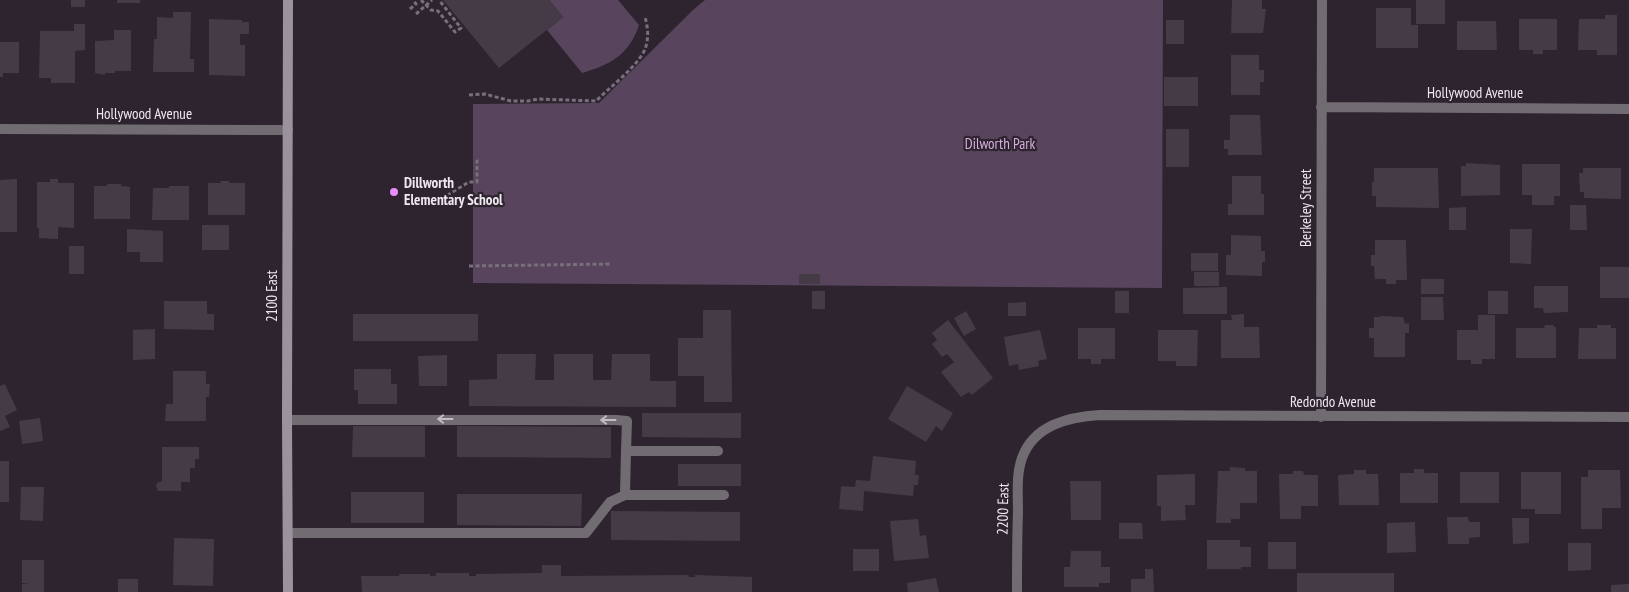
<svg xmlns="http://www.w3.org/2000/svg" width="1629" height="592" font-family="'PT Sans Narrow',sans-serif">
	<rect width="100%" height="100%" fill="#2d242f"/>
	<!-- green -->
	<path fill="#58455d" d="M549,0H618L639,25C629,55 610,65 582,73L547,30L563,17Z
		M705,0H1163L1162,288L473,283V104L599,103L694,9Z"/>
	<!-- building -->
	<path fill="#453b47" d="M71,0H85V7H71Z
		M117,0H140V3H117Z
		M443,0H549L563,17L499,68Z
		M1232,0H1262V9H1266L1263,33H1231Z
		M1416,0H1445V24H1416Z
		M1376,8H1411V25H1418V48H1376Z
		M173,12H191L190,59H194V72H153L154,39H157V17L173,18Z
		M1605,15H1617V55H1597V50H1578L1579,19H1605Z
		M209,19L242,20V22H249V34H240V45H245V76L209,75Z
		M1519,19H1557V50H1543V54H1533V50H1519Z
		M1166,20H1184V44H1166Z
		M1457,21H1496L1497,50H1457Z
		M74,24H85V50L75,51V83H51V78H39L40,31H74Z
		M114,30H131V71H115V73H105V75L95,73V41L114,40Z
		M0,42H19V73H3V77H0Z
		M1231,55H1259V70H1264V82H1260V95H1231Z
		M1164,77H1198V106H1164Z
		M1230,115H1260L1262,155H1228V149H1224V140H1230Z
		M1166,129H1189V167H1166Z
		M1466,163L1500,165V195L1461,196V166H1466Z
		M1522,164H1560V196H1554V205H1532V195H1522Z
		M1374,168H1438L1439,208L1376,207V196H1372V182H1374Z
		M1583,168H1621V199L1584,198V192H1580L1579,173H1583Z
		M1232,176H1261V194H1264V215H1228V204H1232Z
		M17,179V232H0V180Z
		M50,179H58V183H74V228L58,227V239L39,238V228H37V182H50Z
		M220,181H229V183H245V215H208V183H221Z
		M107,184H121V186L130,187V219H94V186H107Z
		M169,186H189V220H152L153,188H169Z
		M1570,205H1586L1587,230H1570Z
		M1466,207V230H1449V208Z
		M202,225H229V250H202Z
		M127,229L163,231V262H140V252H127Z
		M1510,229H1532L1531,264L1510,263Z
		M1231,235L1261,236V251H1265V262H1262V276L1226,275V255H1231Z
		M1375,240H1406L1407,280H1396V284H1386V279H1375L1374,266H1371V255H1375Z
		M69,246H84V274H69Z
		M1191,253H1218V271H1191Z
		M1600,267H1629V298H1600Z
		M1194,272H1219V286H1194Z
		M799,274H820V284H799Z
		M1421,279H1444V294H1421Z
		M1534,286H1568V312L1544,313L1543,308H1534Z
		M1227,287V314H1183V288Z
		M812,291H825V309H812Z
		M1115,291H1129V313H1115Z
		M1488,291H1508V314H1488Z
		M1421,297H1443L1444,320H1421Z
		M164,301H207V314H214V330L164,329Z
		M1026,302V316H1008V303Z
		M703,310H731L732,402H704V376H678V338H703Z
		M966,311L976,329L964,336L954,318Z
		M353,314H478V341H353Z
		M1244,314V327H1259L1260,358H1221V320H1232L1231,315Z
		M1478,315H1495V359H1482V364H1471V360H1457V330H1478Z
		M1380,316L1403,317L1405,324L1409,323V333H1405V357H1374V338H1369V328H1374V317H1380Z
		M948,320L993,378L972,395L969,392L961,397L941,372L954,362L947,354L942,357L932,344L937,340L932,333Z
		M1545,325H1554L1553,327H1556V358H1516V328H1544Z
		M1597,325H1611V328H1616V359H1578L1579,328H1597Z
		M1078,328H1115V359H1101V364H1091V359H1078Z
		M155,329V359L133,360V330Z
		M1040,330L1047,359L1038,361L1039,366L1019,370L1018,364L1009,366L1004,337Z
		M1158,330H1198L1197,366H1176V361H1158Z
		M497,354H536L535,380H554V354H593V380H611L612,354H650V381H676V407L469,406V380L497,379Z
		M447,355V386H419L418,356Z
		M354,369H391V384H397V404H358V390H354Z
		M173,371H206V384H210L209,397H206V421H165L166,404H173Z
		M5,384L17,410L5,416L10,427L0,431V386Z
		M907,386L953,413L942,431L936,426L926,442L888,419Z
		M642,413H741V438L642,437Z
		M40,418L43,441L22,444L19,421Z
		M353,426H425V457H352Z
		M457,426L611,427V458L457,457Z
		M162,447H199V459H195V468H190V482H181V491H158L156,486L157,483L162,481Z
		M873,456L916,461L915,475H919L918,485H914L913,496L864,491L863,511L839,509L841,486L855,487L856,480L870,481Z
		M0,461H9V502H0Z
		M678,464H741V486H678Z
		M1230,467L1245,468V471H1257V503H1240V519H1231V523H1216L1218,471H1230Z
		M1414,469H1424V473H1438V503H1400V473H1414Z
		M1354,470H1366V474H1378L1379,505H1339L1338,475L1354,474Z
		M1588,470H1620L1621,508H1602V529H1581V477H1588Z
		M1293,471H1303L1304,475H1318V506H1301V519H1280L1279,474H1293Z
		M1460,472H1499V503H1460Z
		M1521,472H1561V514H1535V509H1521Z
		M1195,474V505H1185L1186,520L1161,521V506H1157V475Z
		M1070,481H1101V520H1071Z
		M21,487H44L43,521L20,520Z
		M351,492H424V523H351Z
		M457,494H582L581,526L457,525Z
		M611,511L740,512V541L611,540Z
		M1447,517H1468L1469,522H1480V537L1469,538V544H1448Z
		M1512,518H1529V543L1513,544Z
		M918,519L920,536L926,535L929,558L894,561L890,521Z
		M1415,522L1416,552L1387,553V523Z
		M1119,523H1142L1143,539H1119Z
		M174,538L214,539L213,586L173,585Z
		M1207,540H1240V547H1251V567H1241V569H1207Z
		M1268,542H1296V569H1268Z
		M1568,543H1591V570L1568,571Z
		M853,549H879V571H853Z
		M1071,551H1101V567H1110V583H1099V587H1064V567H1070Z
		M22,560H44V592H22V584H30L22,583Z
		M542,565H561V576L688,575L689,577H695V575L752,577V592H362L361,576H399V574H430V576H436V573H469V576H476V574L542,573Z
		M1145,569H1153L1154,592H1131V579H1145Z
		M1297,573H1394V592H1297Z
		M936,578L939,592H908L907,583Z
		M118,579H138V592H118Z
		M1629,584V592H1611V585Z"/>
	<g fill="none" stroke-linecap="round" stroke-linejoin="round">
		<!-- path -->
		<path stroke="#776f79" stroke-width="3" stroke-dasharray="4 2.5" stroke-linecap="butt" d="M421,0L431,10L438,11L455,32L461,28L439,0
			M410,9L416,4L413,0
			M416,14L432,0
			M469,95L485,94L511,101H528L538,99L596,101C609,88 639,65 645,49C649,39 648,27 645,17
			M436,202L469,182H477V161H480
			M469,266L612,264"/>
		<!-- lane -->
		<path stroke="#716c72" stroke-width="10" d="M287,420H616L627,421L626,451
			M625,495H724
			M288,533H586L610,502L625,495L626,451H718"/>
		<!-- street -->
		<path stroke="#716c72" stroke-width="10" d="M1321,107L1629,109
			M0,129L288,130
			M1321,417L1322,0
			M1017,592C1017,565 1017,538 1018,512C1018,495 1016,475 1022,458C1034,425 1068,417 1100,415L1629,417"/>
		<!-- secondary -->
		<path stroke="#9a929c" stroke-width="10" d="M288,592L287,420L288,0"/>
	</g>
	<!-- one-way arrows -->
	<defs><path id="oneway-shaft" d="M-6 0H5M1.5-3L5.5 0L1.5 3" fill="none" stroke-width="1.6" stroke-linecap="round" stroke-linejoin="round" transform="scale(1.25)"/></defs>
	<g stroke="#c2bcc3">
		<use href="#oneway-shaft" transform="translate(445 419) rotate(-180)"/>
		<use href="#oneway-shaft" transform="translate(608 420) rotate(-180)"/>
	</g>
	<!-- markers -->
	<circle fill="#e98dfe" stroke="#2d242f" stroke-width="2" cx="394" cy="192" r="5"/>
	<g text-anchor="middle" stroke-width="4.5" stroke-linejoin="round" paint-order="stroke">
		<!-- street labels -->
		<g font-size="15" fill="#ede7ef" stroke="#2d242f">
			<text x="1475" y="98">Hollywood Avenue</text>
			<text x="144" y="119">Hollywood Avenue</text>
			<text transform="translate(1306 208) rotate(-90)" y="5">Berkeley Street</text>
			<text transform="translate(272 296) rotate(-90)" y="5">2100 East</text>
			<text x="1333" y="407">Redondo Avenue</text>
			<text transform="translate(1003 509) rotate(-89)" y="5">2200 East</text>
		</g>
		<!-- park labels -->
		<g font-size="15" fill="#d7aee0" stroke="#2d242f">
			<text x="1000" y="149">Dilworth Park</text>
		</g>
		<!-- poi labels -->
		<g font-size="15" font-weight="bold" fill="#ede7ef" stroke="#2d242f" text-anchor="start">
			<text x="404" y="188">Dillworth<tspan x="404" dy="17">Elementary School</tspan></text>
		</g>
	</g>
</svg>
